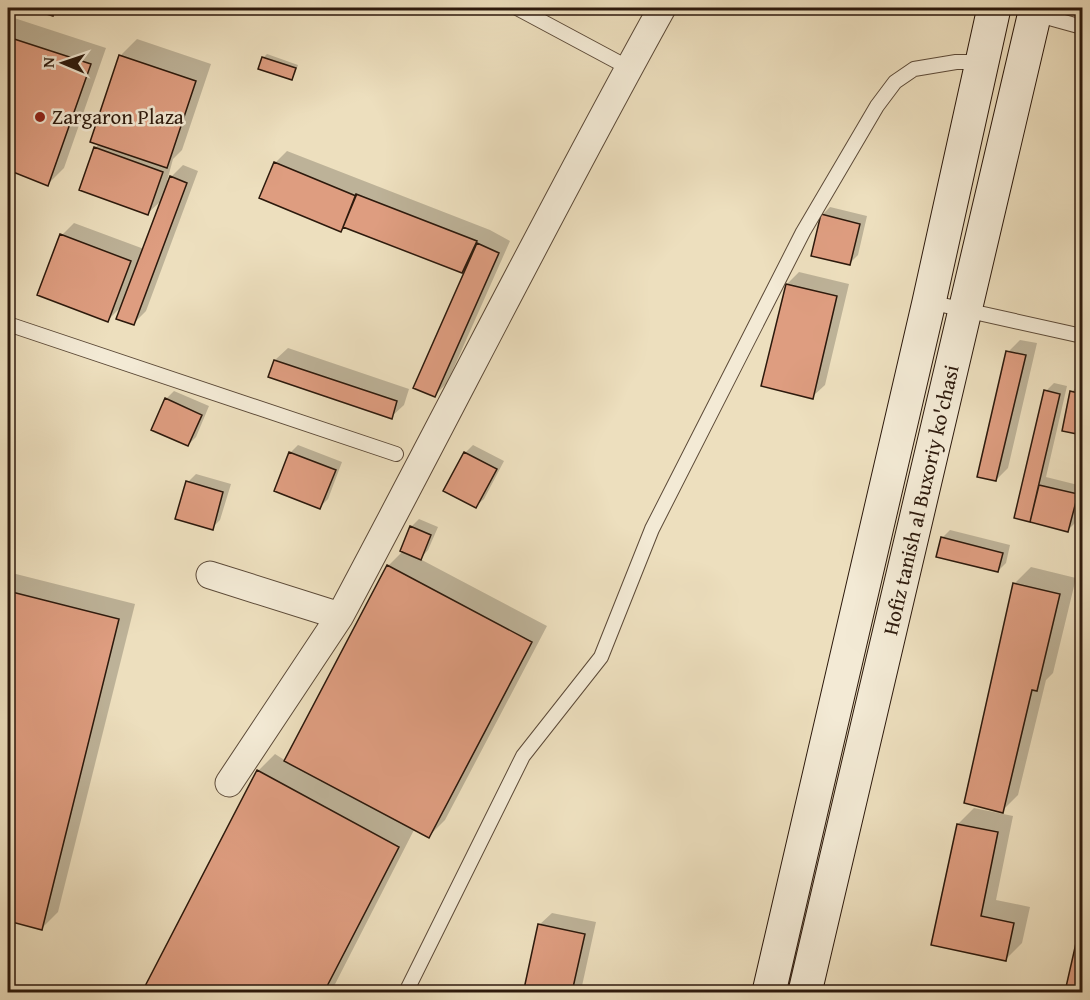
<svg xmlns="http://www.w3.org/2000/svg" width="1090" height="1000" font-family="'Gentium Book Plus',serif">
	<rect width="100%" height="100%" fill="#eddfbe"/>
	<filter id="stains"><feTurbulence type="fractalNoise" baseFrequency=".00333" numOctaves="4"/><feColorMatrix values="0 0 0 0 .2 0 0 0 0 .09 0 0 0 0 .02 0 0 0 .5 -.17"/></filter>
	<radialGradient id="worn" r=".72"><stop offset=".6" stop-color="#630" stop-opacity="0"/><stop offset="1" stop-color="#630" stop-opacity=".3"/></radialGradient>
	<!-- shadow -->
	<path fill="#0003" d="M32,8H59L52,14Z
		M8,16L106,48L64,168L48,184L8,168Z
		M137,39L211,64L182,150L173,159L167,181L183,165L198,171L146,311L133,324L124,304L108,320L62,235L74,223L144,249L164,198L148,213L95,148L99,144L92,141L121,55Z
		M267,54L298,65L295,74L291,78L263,58Z
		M287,151L490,230L510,241L447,383L434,396L469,265L461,271L345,226L341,230L275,163Z
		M830,207L867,216L858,255L850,263L822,215Z
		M799,272L849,284L825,385L812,397L787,284Z
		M1020,340L1037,343L1008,468L996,480L1008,352Z
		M288,348L409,389L404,405L391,417L270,376L275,360Z
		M1082,381V433L1064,430L1072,392Z
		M1054,383L1067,386L1046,477L1082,486L1076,522L1068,530L1016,517L1046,391Z
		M174,391L209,406L196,437L188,445L166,399Z
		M298,445L342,462L328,499L320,507L290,453Z
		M473,445L504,461L484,499L476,506L465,453Z
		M196,474L231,484L220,520L212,528L188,482Z
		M419,519L438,527L428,550L420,559L547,626L445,820L429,836L415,828L331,992H144L258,771L275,754L286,761L388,566L403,551L411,527Z
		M950,530L1010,545L1006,563L998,571L942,538Z
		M1031,567L1076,578L1053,673L1046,680L1018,795L1002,811L965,802L1015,583Z
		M8,572L135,604L58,912L42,928L8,920Z
		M974,808L1013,816L996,900L1030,907L1022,943L1006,959L933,944L958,824Z
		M552,913L596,922L582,986L576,992H534L539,925Z
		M1082,922V989L1067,986Z"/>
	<!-- building -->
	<path fill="#de9d80" stroke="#2c190c" stroke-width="1.5" d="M27,8H55L53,16Z
		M8,37L91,64L48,186L8,170Z
		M119,55L196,81L167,168L90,142Z
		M262,57L296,68L292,80L258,69Z
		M94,147L163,172L148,215L79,190Z
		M274,162L356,196L341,232L259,198Z
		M170,176L187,183L134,325L116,319Z
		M356,194L477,241L462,273L343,227Z
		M821,214L860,224L850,265L811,256Z
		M60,234L131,261L108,322L37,295Z
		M477,243L499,253L435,397L413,388Z
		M786,284L837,296L813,399L761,386Z
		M1006,351L1026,355L996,481L977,477Z
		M274,360L397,401L392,419L268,377Z
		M1044,390L1060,394L1030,522L1014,518Z
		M1070,391L1082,394V435L1062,431Z
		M165,398L202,415L188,446L151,430Z
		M289,452L336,470L320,509L274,491Z
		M464,452L497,469L476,508L443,491Z
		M186,481L223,492L213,530L175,519Z
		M1039,485L1078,494L1068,532L1030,522Z
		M410,526L431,535L421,560L400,551Z
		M941,537L1003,553L998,572L936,557Z
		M387,565L532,642L429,838L284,761Z
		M1013,583L1060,594L1037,691L1032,690L1003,813L964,803Z
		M8,591L119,619L42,930L8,921Z
		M257,770L399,847L324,992H142Z
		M957,824L998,832L981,916L1014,923L1006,961L931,945Z
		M1081,921H1082V991L1066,987Z
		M538,924L585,934L572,992H538L524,989Z"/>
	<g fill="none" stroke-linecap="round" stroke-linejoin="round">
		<defs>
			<path id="lane" d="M517,8L629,68
				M1035,14L1082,27
				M929,302L1082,336
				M8,324L396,454
				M406,992L523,756L601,657L652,529L803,232L877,106L895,82L914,69L956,62H982"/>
			<path id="street" d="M210,575L340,616C448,414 551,208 662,8
				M229,783L340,616"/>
			<path id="secondary" d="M769,992L929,302L994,8
				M805,992L1036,8"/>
		</defs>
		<!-- lane casing -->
		<use href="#lane" stroke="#5c4a38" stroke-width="16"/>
		<!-- street casing -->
		<use href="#street" stroke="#5c4a38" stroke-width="29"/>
		<!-- secondary casing -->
		<use href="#secondary" stroke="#2c190c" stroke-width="35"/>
		<!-- lane -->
		<use href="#lane" stroke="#f3ead5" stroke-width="14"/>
		<!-- street -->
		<use href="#street" stroke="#f3ead5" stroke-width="27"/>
		<!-- secondary -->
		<use href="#secondary" stroke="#f3ead5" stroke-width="33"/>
	</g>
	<!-- markers -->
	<circle fill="#8f2418" stroke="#f3ead5" stroke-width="2" cx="40" cy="117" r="6"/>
	<g text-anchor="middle" stroke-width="5" stroke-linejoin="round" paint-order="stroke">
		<!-- poi labels -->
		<g font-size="21" fill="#2c190c" stroke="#f3ead5" text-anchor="start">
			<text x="52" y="124">Zargaron Plaza</text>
		</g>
		<!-- street labels -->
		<g font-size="21" fill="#2c190c" stroke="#f3ead5">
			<text transform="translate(921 500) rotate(-77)" y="7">Hofiz tanish al Buxoriy ko'chasi</text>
		</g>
	</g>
	<!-- margin -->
	<rect width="1090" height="1000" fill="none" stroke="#eddfbe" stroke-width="30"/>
	<rect x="9" y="9" width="1072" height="982" fill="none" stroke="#2c190c" stroke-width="3"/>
	<rect x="15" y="15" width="1060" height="970" fill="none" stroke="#2c190c" stroke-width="1.5"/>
	<!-- north arrow -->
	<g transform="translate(63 63) rotate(272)" stroke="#f3ead5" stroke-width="4.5" paint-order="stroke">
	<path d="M0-4.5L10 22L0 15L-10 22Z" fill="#2c190c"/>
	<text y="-9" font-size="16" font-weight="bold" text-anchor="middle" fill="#2c190c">N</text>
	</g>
	<rect width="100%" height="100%" filter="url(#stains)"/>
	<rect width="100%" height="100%" fill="url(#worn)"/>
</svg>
